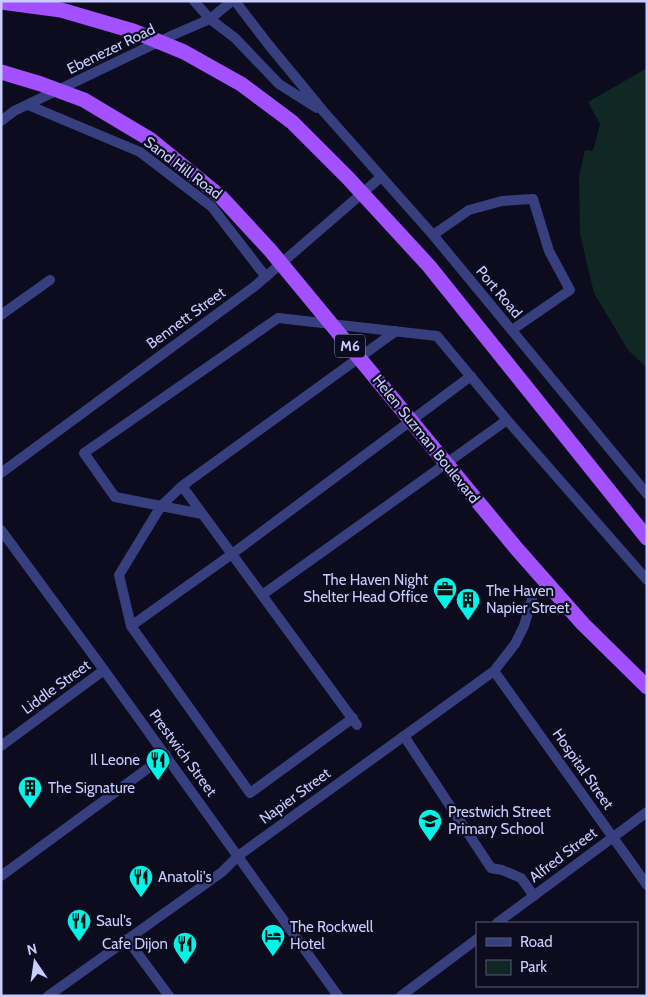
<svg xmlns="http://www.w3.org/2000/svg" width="648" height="997" font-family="Cabin,sans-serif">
	<rect width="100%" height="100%" fill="#0c0c1e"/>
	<!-- green -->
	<path fill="#0f2824" d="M647,68V368L628,350L594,293L580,234L579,176L585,150L593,151L600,124L588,102Z"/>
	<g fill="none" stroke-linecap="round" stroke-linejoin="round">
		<!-- lane -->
		<path stroke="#373f7e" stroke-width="10" d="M194,1L210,19
			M433,235L469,210L502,201L533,199L549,251L570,290L512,330
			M1,315L50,280
			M182,486L161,506L119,575L131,626L250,793L353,718
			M202,514L115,497L84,453L278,318L437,336L507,420L647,580
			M262,595L507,420
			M131,626L232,554L471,376
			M357,725L182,486L396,331
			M404,736L491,868L502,870L521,878L534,896"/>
		<!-- street -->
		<path stroke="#373f7e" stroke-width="10" d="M235,1L268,44L324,112L433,235L647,494
			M210,19L235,38L279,84L317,108
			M28,105L140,152L212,207L266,277
			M1,121L14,111L173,35L210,19L232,1
			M1,473L255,286L381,177
			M1,530L104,670L338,996
			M494,671L647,885
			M1,746L104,670
			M1,876L166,755
			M497,923L647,812
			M127,939L169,996
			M48,996L222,872L238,856L494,671L515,644L524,626L532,599
			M401,996L477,939"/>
		<!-- primary-bridge -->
		<path stroke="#a350ff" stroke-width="15" d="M1,2L61,10L133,31L184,52L241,84L292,122L348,178L429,266L647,538
			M1,72L41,84L84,100L151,140L221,197L270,250L516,548L583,624L647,687"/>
	</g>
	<!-- icons -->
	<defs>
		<symbol id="office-pin" viewBox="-11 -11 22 30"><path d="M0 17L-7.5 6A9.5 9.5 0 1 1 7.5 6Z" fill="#00f4e7" stroke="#0c0c1e"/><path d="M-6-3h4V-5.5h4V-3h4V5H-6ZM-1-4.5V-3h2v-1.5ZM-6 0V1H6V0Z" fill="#111"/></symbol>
		<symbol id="building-pin" viewBox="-11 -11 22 30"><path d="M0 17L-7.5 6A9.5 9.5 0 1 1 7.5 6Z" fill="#00f4e7" stroke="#0c0c1e"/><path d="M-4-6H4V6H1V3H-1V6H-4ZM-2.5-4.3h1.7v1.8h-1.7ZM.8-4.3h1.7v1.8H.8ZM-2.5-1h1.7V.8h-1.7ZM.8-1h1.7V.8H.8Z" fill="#111"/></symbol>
		<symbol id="restaurant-pin" viewBox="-11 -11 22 30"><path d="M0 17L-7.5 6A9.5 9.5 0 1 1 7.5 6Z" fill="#00f4e7" stroke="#0c0c1e"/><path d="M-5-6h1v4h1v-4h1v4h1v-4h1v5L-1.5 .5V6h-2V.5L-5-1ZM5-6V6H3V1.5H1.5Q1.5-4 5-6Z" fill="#111"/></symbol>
		<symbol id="school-pin" viewBox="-11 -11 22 30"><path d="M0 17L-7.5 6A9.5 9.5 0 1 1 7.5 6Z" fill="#00f4e7" stroke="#0c0c1e"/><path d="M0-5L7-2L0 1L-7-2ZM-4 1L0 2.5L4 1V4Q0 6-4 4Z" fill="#111"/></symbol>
		<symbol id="hotel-pin" viewBox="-11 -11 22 30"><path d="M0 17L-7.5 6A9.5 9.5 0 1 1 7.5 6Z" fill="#00f4e7" stroke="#0c0c1e"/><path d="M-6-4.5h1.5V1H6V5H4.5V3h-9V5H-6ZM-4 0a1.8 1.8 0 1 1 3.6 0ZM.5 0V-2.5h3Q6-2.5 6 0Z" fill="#111"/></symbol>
	</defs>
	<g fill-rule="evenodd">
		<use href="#office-pin" x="431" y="575" width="28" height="38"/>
		<use href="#building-pin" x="454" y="586" width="28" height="38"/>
		<use href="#restaurant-pin" x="144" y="746" width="28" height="38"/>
		<use href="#building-pin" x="16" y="774" width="28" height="38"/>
		<use href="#school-pin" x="416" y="807" width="28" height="38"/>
		<use href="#restaurant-pin" x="127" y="863" width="28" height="38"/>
		<use href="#restaurant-pin" x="65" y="907" width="28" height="38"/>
		<use href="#hotel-pin" x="259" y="922" width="28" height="38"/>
		<use href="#restaurant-pin" x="171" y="930" width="28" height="38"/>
	</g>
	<g text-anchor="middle" stroke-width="4.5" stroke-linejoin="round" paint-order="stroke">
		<!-- shield labels -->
		<rect fill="#0c0c1e" stroke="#9092bc" stroke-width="1" x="335" y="334.5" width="30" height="23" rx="4"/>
		<g font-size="14" font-weight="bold" fill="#c9ccff">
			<text x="350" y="351">M6</text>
		</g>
		<!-- street labels -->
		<g font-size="15" fill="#c9ccff" stroke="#0c0c1e">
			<text transform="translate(111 49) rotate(-26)" y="5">Ebenezer Road</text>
			<text transform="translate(183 168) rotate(37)" y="5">Sand Hill Road</text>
			<text transform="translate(499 292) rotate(50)" y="5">Port Road</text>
			<text transform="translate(186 318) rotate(-36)" y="5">Bennett Street</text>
			<text transform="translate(426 439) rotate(51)" y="5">Helen Suzman Boulevard</text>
			<text transform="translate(56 687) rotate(-36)" y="5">Liddle Street</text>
			<text transform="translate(183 753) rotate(54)" y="5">Prestwich Street</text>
			<text transform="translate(583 769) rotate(55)" y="5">Hospital Street</text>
			<text transform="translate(295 796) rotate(-36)" y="5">Napier Street</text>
			<text transform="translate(563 855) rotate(-37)" y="5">Alfred Street</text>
		</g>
		<!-- poi labels -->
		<g font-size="15" fill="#c9ccff" stroke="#0c0c1e" text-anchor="start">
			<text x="428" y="585" text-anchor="end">The Haven Night<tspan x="428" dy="17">Shelter Head Office</tspan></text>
			<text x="486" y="596">The Haven<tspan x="486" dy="17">Napier Street</tspan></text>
			<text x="140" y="765" text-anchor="end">Il Leone</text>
			<text x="48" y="793">The Signature</text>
			<text x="448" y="817">Prestwich Street<tspan x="448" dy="17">Primary School</tspan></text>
			<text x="158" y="882">Anatoli's</text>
			<text x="96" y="926">Saul's</text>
			<text x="290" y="932">The Rockwell<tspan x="290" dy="17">Hotel</tspan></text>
			<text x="168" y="949" text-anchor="end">Cafe Dijon</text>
		</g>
	</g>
	<!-- border -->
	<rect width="648" height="997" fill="none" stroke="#c9ccff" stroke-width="5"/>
	<!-- legend -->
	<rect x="476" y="922" width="162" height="65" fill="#0c0c1e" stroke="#585978"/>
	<rect x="486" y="938" width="25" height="8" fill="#373f7e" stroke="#585978"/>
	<text x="520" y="947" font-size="15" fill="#c9ccff">Road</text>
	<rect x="486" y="960" width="25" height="15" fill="#0f2824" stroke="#585978"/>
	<text x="520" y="972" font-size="15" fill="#c9ccff">Park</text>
	<!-- north arrow -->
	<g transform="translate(35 962) rotate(347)" stroke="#0c0c1e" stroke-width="4" paint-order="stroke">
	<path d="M0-4L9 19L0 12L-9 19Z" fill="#c9ccff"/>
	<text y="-8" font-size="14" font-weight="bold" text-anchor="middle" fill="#c9ccff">N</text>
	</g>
</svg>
